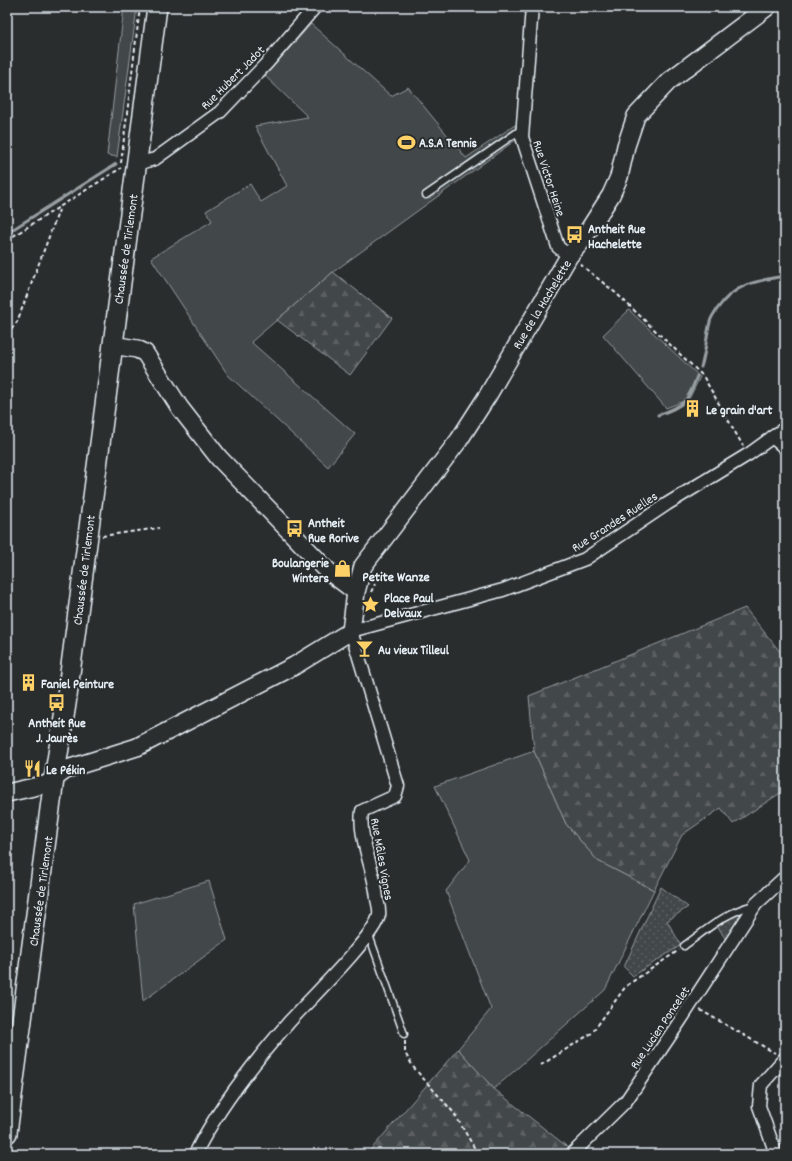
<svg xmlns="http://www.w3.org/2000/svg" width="792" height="1161" font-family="Dekko,sans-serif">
	<defs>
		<pattern id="forest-firs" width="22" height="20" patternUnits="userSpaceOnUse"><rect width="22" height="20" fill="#424648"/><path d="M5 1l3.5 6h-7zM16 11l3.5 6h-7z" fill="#5d6163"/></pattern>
		<pattern id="garden-dots" width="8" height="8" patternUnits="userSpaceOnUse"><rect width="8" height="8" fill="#424648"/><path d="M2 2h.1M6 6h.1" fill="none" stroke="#5d6163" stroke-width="1.8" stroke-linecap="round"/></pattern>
	</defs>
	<rect width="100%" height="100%" fill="#2a2d2e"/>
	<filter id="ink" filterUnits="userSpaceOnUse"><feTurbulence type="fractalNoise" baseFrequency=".025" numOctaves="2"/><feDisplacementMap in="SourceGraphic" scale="8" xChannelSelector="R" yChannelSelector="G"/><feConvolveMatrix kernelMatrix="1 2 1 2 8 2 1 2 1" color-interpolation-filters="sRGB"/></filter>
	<g filter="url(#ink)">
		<!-- green -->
		<path fill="#424648" stroke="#959ca0" d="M124,7H137L117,157L107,155Z
			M311,24L391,96L408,87L466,158L515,125L517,139L333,272L251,342L355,434L328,467L228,375L151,258L212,221L206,211L250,184L261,202L287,186L255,126L308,117L265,76Z
			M629,310L700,377L689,399L666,408L603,335Z
			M534,751L566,824L598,861L654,890L605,990L494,1089L458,1049L491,1009L446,891L470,860L435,786Z
			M209,881L227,940L143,1001L134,904Z"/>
		<!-- forest -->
		<path fill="url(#forest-firs)" stroke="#959ca0" d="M333,272L392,318L350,375L277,320Z
			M745,608L785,658V790L733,824L721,808L682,835L654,890L598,861L566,824L534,751L529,696Z
			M458,1049L494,1089L570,1149L564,1154H367Z"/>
		<!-- garden -->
		<path fill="url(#garden-dots)" stroke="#959ca0" d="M661,887L688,907L667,921L681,945L633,976L624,967Z
			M737,913L742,915L726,940L717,925Z"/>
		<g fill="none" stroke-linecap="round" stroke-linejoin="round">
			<!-- stream -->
			<path stroke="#989fa3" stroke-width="3" d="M7,233L116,164
				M701,367C706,352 706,337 710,322C711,317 715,312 718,308C735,283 757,281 785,276
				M658,415C684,406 688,402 697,376"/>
			<defs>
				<path id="lane" d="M426,195L522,129
					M369,935L404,1034
					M684,946C706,930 727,911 755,905"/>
				<path id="street" d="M532,7L522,137L558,247L569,256
					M136,164L155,159L220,112L267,63L315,7
					M772,437L785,448
					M195,1154C219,1106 254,1062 290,1021C308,1001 375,936 379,915C380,910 378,904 377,899C375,871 358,838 362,811L395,796L398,786L351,631L503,590L585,559L667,504L749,454L785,428
					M572,1154L626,1101L680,1021L756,904L785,877
					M776,1154L759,1106L761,1085L785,1058"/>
				<path id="secondary" d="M112,345L137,349L145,353L180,408L219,458L328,571L356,592
					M7,793L47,784L67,769L137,747L294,666L351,631L356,592L363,566L459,440L488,395L569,256L581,242L611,195L619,177L626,146L636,116L669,81L767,7"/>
				<path id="primary" d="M7,1133L54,779L66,704L157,7"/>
			</defs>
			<!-- lane casing -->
			<use href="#lane" stroke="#e8f1f8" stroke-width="9"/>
			<!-- street casing -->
			<use href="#street" stroke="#e8f1f8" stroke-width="15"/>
			<!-- secondary casing -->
			<use href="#secondary" stroke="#e8f1f8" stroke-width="20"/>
			<!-- primary casing -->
			<use href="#primary" stroke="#e8f1f8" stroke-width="22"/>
			<!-- path -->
			<path stroke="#e8f1f8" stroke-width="2" stroke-dasharray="4 3" stroke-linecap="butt" d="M121,163L140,7
				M7,240L121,168
				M580,264L617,294L703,376L743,446
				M7,335L17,322L59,210
				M102,536L159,528
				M371,592L375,584
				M700,1010L775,1053
				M405,1041V1053L414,1068L454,1113L478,1154
				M541,1065L592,1033L626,986L679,950"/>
			<!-- lane -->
			<use href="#lane" stroke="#2a2d2e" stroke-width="6"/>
			<!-- street -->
			<use href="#street" stroke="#2a2d2e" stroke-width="12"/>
			<!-- secondary -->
			<use href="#secondary" stroke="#2a2d2e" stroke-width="17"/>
			<!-- primary -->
			<use href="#primary" stroke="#2a2d2e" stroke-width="19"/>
		</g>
	</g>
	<!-- icons -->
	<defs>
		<symbol id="stadium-bare" viewBox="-9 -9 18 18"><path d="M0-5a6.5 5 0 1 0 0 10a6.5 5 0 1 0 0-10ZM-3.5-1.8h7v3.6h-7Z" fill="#ffd166" stroke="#2a2d2e" stroke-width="2.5" paint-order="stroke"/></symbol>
		<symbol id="bus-bare" viewBox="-9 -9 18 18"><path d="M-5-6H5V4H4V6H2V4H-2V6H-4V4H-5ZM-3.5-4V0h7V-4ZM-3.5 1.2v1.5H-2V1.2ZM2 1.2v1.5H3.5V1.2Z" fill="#ffd166" stroke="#2a2d2e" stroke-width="2.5" paint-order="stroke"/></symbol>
		<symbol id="building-bare" viewBox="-9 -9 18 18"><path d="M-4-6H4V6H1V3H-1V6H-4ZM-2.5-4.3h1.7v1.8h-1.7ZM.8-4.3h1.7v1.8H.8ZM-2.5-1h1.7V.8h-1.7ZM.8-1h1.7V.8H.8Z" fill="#ffd166" stroke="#2a2d2e" stroke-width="2.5" paint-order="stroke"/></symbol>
		<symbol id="shop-bare" viewBox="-9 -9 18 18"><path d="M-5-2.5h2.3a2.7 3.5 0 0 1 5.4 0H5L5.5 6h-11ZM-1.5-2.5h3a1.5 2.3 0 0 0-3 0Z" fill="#ffd166" stroke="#2a2d2e" stroke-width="2.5" paint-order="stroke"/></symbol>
		<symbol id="sight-bare" viewBox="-9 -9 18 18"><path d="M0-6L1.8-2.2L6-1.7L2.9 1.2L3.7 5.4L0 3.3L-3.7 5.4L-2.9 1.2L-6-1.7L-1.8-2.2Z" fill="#ffd166" stroke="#2a2d2e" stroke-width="2.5" paint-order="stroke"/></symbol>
		<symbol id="bar-bare" viewBox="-9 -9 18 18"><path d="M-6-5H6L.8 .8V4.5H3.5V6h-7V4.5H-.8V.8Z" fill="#ffd166" stroke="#2a2d2e" stroke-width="2.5" paint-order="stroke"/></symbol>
		<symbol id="restaurant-bare" viewBox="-9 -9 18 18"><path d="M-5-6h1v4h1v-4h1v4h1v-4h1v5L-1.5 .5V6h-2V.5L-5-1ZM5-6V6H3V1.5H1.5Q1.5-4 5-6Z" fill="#ffd166" stroke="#2a2d2e" stroke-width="2.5" paint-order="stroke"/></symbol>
	</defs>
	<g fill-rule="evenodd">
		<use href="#stadium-bare" x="394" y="130" width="25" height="25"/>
		<use href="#bus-bare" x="562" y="222" width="25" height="25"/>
		<use href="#building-bare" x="680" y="396" width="25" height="25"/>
		<use href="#bus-bare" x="282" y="516" width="25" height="25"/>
		<use href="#shop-bare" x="330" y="556" width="25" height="25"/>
		<use href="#sight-bare" x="358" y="592" width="25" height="25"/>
		<use href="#bar-bare" x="352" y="636" width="25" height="25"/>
		<use href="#building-bare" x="16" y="670" width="25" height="25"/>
		<use href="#bus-bare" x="44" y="690" width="25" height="25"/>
		<use href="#restaurant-bare" x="20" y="756" width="25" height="25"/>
	</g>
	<g text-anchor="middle" stroke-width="4" stroke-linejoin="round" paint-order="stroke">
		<!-- street labels -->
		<g font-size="13" fill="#e8f1f8" stroke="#2a2d2e">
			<text transform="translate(232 77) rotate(-45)" y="5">Rue Hubert Jadot</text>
			<text transform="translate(550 178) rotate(72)" y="5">Rue Victor Heine</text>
			<text transform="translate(125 249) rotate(-82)" y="5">Chaussée de Tirlemont</text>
			<text transform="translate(541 304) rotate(-59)" y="5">Rue de la Hachelette</text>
			<text transform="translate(614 521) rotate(-33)" y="5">Rue Grandes Ruelles</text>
			<text transform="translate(83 570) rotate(-83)" y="5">Chaussée de Tirlemont</text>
			<text transform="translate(383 859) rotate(80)" y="5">Rue Mâles Vignes</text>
			<text transform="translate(40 891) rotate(-82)" y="5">Chaussée de Tirlemont</text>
			<text transform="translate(659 1027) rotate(-56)" y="5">Rue Lucien Poncelet</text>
		</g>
		<!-- poi labels -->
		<g font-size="13" font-weight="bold" fill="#e8f1f8" stroke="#2a2d2e" text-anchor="start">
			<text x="419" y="147">A.S.A Tennis</text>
			<text x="588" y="233">Antheit Rue<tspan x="588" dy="15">Hachelette</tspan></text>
			<text x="706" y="414">Le grain d'art</text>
			<text x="308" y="527">Antheit<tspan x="308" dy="15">Rue Rorive</tspan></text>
			<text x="329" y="567" text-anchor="end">Boulangerie<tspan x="329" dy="15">Winters</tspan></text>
			<text x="384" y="602">Place Paul<tspan x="384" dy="15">Delvaux</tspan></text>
			<text x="378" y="654">Au vieux Tilleul</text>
			<text x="41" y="688">Faniel Peinture</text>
			<text x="57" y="727" text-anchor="middle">Antheit Rue<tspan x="57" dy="15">J. Jaurès</tspan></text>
			<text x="46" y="774">Le Pékin</text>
		</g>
		<!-- neighbourhood labels -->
		<g font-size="14" font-weight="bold" fill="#e8f1f8" stroke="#2a2d2e">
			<text x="396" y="581">Petite Wanze</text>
		</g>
	</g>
	<!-- margin -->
	<rect width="792" height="1161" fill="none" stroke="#2a2d2e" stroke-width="24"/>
	<rect x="12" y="12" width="768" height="1137" fill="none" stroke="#e8f1f8" stroke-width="1.5" filter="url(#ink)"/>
</svg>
